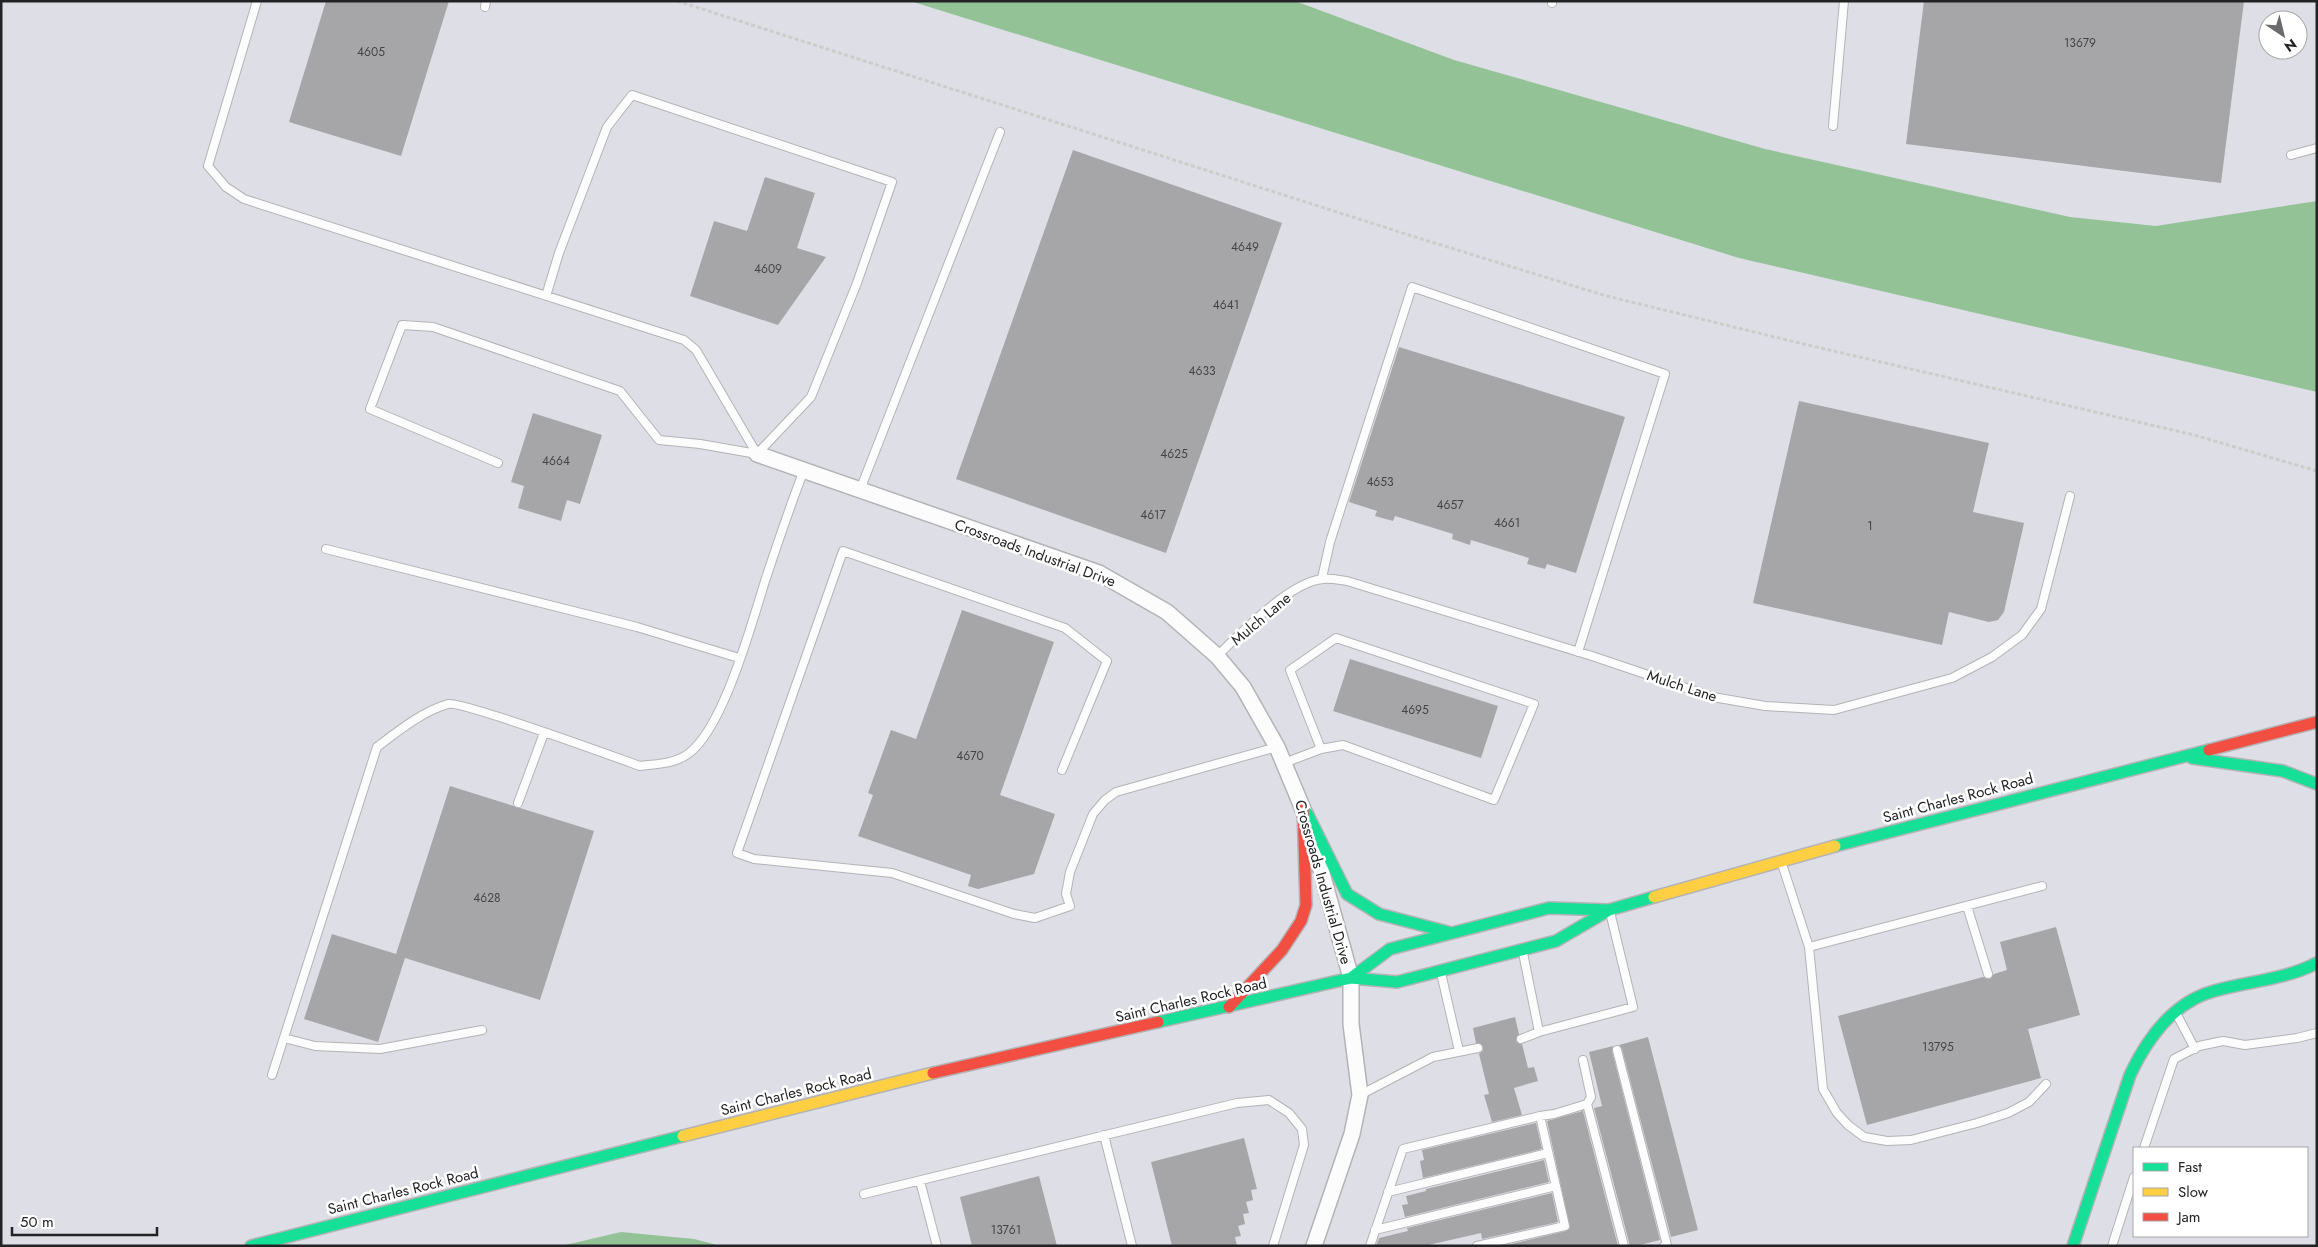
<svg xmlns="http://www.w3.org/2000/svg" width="2318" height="1247" font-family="Jost,sans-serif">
	<rect width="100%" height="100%" fill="#ededf1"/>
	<!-- built -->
	<path fill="#dedee7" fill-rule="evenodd" d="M1,1H2317V1246H1ZM2268,20H2298V50H2268ZM2134,1148H2307V1236H2134Z"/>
	<!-- water -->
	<path fill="#92c295" d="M910,1H1295L1454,60L1765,149L2070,217L2156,226L2317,201V392L1739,258Z
		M621,1232L694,1239L721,1246H561Z"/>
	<!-- building -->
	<path fill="#a6a6a8" d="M326,1H449L401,156L289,122Z
		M1924,1H2244L2221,183L1906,144Z
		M1073,150L1282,223L1166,553L956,479Z
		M765,177L815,193L797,248L826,257L778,325L690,296L714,221L747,231Z
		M1399,347L1625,417L1576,573L1547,564L1545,569L1527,564L1529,558L1471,540L1470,545L1452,539L1453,534L1395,516L1393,521L1375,516L1377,511L1349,502Z
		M1799,401L1989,443L1973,512L2024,523L2004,612L1998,620L1989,622L1949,612L1942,645L1753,603Z
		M533,413L602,435L580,504L567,500L561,521L518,508L524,486L511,482Z
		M962,610L1054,642L1000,795L1055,814L1034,874L978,889L968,886L971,875L858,836L873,795L868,793L891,730L916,739Z
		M1350,659L1498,706L1481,758L1333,711Z
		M450,786L594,831L540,1000L405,958L378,1042L304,1019L332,934L396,954Z
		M2056,927L2080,1015L2028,1029L2041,1078L1867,1125L1838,1016L1983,977L1990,979L1994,974L2007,970L2000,942Z
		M1515,1017L1519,1034L1516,1041L1522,1044L1528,1068L1534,1067L1538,1081L1514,1088L1522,1115L1492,1122L1484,1095L1489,1094L1479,1054L1483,1050V1046L1476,1043L1473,1028Z
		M1648,1037L1698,1230L1671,1237L1622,1049L1619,1045Z
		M1613,1046L1612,1051L1660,1240L1636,1246H1630L1594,1108L1602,1106L1589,1052Z
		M1583,1111L1618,1246H1503L1566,1231L1570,1228L1547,1121Z
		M1536,1123L1542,1149L1423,1178L1420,1161L1424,1160L1422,1150Z
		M1244,1138L1257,1189L1251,1190L1253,1200L1246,1202L1249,1213L1243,1214L1245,1224L1238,1226L1241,1236L1235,1237L1237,1246H1172L1151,1162Z
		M1544,1160L1549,1182L1405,1217L1402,1205L1408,1204L1406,1196L1426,1191V1189Z
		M1039,1176L1057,1246H972L960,1197Z
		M1552,1193L1558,1222L1482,1239L1481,1233L1424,1246H1376L1379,1238L1408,1231L1407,1228Z"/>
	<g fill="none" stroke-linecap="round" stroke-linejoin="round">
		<defs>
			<path id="lane" d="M257,1L208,166L226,187L244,199L684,340L696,350L757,454
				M1552,3V1
				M485,7L486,1
				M1833,126L1844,1
				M2291,155L2317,148
				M546,296L559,253L607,127L632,95L892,182L857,283L811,397L757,454
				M498,463L370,409L402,325L433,327L620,391L659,440L700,444L757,454
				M860,490L1000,132
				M326,549L637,627L739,658
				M1322,578L1330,542L1412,287L1665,374L1578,652
				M1217,656C1240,634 1291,581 1323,579C1331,578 1339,580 1347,581L1592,656L1713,697L1765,706L1834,710L1952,678L1992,657L2022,635L2041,609L2070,496
				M1284,763L1321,749L1343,745L1494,800L1534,704L1336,638L1290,670L1321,749
				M1062,770L1107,661L1065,628L843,551L737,853L754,859L892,873L1014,914L1035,918L1070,906L1066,894L1070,872L1093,814L1105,800L1116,792L1277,747
				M518,803L544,733
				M1782,864L1809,947L2042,886
				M1967,906L1988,974
				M1809,947L1823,1089L1837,1113L1848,1125L1864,1137L1887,1141L1911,1140L1977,1123L2008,1113L2029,1102L2046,1084
				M1523,953L1539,1032
				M1441,973L1459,1051
				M2176,1013L2195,1049
				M284,1038L315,1046L380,1049L482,1030
				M1521,1039L1539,1032L1633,1007L1610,912
				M1617,1050L1667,1245L1664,1246
				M1583,1060L1591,1097L1587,1104
				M272,1075L377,747C398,731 423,711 448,704C462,701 615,757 640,766C656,764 674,764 688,754C724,728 752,622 766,578C778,542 790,506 804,470
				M1360,1095L1433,1057L1478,1048
				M1104,1135L1132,1246
				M2144,1148L2174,1059L2199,1046L2223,1041L2245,1045L2297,1038L2317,1033
				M920,1181L937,1246
				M1388,1192L1548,1153
				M864,1194L1237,1103L1269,1100L1289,1113L1302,1129L1304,1145L1273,1246
				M1375,1230L1556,1186
				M1370,1246L1403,1149L1540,1116L1554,1114L1587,1104L1624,1246
				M1477,1246L1565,1226L1540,1116
				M2112,1246L2134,1177"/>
			<path id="street" d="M757,454L1099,573L1167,612L1217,656L1243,687L1277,747L1305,814
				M1314,1246L1352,1134L1360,1095L1351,1024V978L1315,848"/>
			<path id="fast" d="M2192,758L2283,771L2317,784
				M1307,813L1347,894L1379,914L1448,932
				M1835,846L2209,750
				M1351,978L1390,949L1549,908L1609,910
				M1158,1022L1351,978L1397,982L1556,941L1609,910L1654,897
				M251,1246L683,1136
				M2073,1246L2130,1075C2147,1039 2173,1002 2214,991C2249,981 2284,980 2317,963"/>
			<path id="slow" d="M1654,897L1835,846
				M683,1136L933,1073"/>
			<path id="jam" d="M2209,750L2317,722
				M1229,1007L1282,950L1301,921L1306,905L1303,807
				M933,1073L1158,1022"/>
		</defs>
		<!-- lane casing -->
		<use href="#lane" stroke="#b3b3b6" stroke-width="10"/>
		<!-- street casing -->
		<use href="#street" stroke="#b3b3b6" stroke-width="18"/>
		<!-- fast casing -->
		<use href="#fast" stroke="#b3b3b6" stroke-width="14"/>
		<!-- slow casing -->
		<use href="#slow" stroke="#b3b3b6" stroke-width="14"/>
		<!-- jam casing -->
		<use href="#jam" stroke="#b3b3b6" stroke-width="14"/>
		<!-- path -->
		<path stroke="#cccccd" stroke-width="3" stroke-dasharray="4 2.5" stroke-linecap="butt" d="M677,1L1412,236L1603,295L1795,342L2194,435L2317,471"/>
		<!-- lane -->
		<use href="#lane" stroke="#fcfcfd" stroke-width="8"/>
		<!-- street -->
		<use href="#street" stroke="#fcfcfd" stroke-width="15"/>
		<!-- fast -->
		<use href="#fast" stroke="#16e098" stroke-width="11"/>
		<!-- slow -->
		<use href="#slow" stroke="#ffcf43" stroke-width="11"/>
		<!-- jam -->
		<use href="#jam" stroke="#f24e42" stroke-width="11"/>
	</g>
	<g text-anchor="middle" stroke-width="5" stroke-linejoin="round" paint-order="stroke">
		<!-- number labels -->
		<g font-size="12" fill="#444446">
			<text x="2080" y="47">13679</text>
			<text x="371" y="56">4605</text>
			<text x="1245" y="251">4649</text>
			<text x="768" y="273">4609</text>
			<text x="1226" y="309">4641</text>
			<text x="1202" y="375">4633</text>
			<text x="1174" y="458">4625</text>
			<text x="556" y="465">4664</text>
			<text x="1380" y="486">4653</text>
			<text x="1450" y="509">4657</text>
			<text x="1153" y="519">4617</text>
			<text x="1507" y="527">4661</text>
			<text x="1870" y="530">1</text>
			<text x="1415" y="714">4695</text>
			<text x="970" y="760">4670</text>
			<text x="487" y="902">4628</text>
			<text x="1938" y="1051">13795</text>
			<text x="1006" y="1234">13761</text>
		</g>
		<!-- street labels -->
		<g font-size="15" fill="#232326" stroke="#fff">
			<text transform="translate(1035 553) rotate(20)" y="5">Crossroads Industrial Drive</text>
			<text transform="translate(1261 619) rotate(-40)" y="5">Mulch Lane</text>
			<text transform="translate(1682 686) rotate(18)" y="5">Mulch Lane</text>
			<text transform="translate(1958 798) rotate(-15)" y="5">Saint Charles Rock Road</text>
			<text transform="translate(1323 882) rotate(74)" y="5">Crossroads Industrial Drive</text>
			<text transform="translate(1191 1000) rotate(-13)" y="5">Saint Charles Rock Road</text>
			<text transform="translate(796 1092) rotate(-14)" y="5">Saint Charles Rock Road</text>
			<text transform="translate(403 1191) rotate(-14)" y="5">Saint Charles Rock Road</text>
		</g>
	</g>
	<!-- border -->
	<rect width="2318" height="1247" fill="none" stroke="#232326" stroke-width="5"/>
	<!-- legend -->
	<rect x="2133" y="1147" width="175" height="90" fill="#ffffff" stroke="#a7a7a8"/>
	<rect x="2143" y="1163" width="25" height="8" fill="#16e098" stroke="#a7a7a8"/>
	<text x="2178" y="1172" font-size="15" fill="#232326">Fast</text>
	<rect x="2143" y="1188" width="25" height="8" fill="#ffcf43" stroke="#a7a7a8"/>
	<text x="2178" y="1197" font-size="15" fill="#232326">Slow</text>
	<rect x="2143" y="1213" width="25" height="8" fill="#f24e42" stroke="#a7a7a8"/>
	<text x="2178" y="1222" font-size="15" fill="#232326">Jam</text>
	<!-- north arrow -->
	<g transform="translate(2283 35) rotate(145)"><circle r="24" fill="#ffffff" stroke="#a7a7a8"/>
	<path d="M0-4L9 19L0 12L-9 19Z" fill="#6a6a6d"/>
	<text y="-8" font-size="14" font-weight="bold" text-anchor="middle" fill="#232326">N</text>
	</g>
	<!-- scale -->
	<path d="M12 1227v8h145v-8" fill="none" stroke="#232326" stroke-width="2.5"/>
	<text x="20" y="1227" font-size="15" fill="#232326" stroke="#ffffff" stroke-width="4" paint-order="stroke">50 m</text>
</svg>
